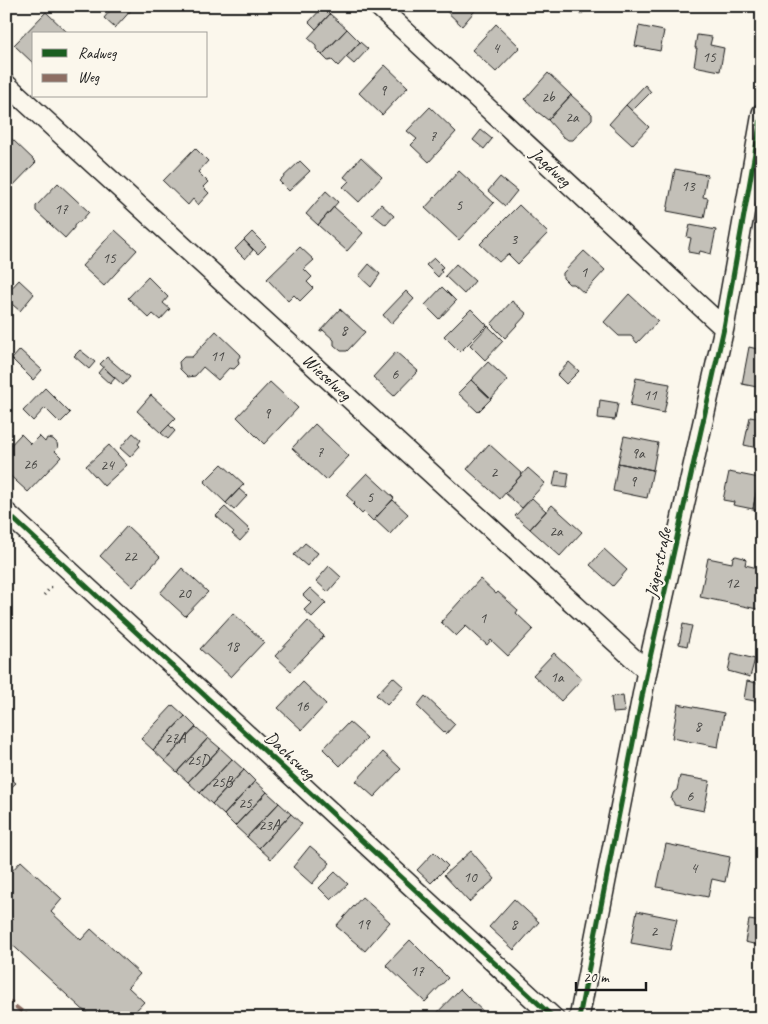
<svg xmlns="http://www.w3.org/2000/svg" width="768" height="1024" font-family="Caveat,sans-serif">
	<rect width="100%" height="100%" fill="#fbf7ec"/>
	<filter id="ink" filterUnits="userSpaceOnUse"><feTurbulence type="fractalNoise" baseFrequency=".02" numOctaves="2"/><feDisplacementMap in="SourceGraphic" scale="10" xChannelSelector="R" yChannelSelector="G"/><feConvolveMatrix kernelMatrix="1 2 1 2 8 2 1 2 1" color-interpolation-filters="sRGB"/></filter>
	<g filter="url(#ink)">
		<!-- building -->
		<path fill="#c3c0b8" stroke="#1c1c1c" d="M114,6H135L115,28L104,18Z
			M441,6H479L462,26Z
			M571,6H589L581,15Z
			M323,7L330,14L316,29L309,22Z
			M46,12L69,34H34V64L14,45Z
			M330,14L347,29L322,55L316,49V45L308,38Z
			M496,24L520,47L496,72L472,50Z
			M639,26L664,31L660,51L635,46Z
			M347,29L360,42L338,66L332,60L328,61L322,55Z
			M697,35L712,37L710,45L724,48L720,71L694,66L697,48H695Z
			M360,42L368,49L354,64L346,57Z
			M385,65L408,87L382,115L359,93Z
			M548,73L571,95L548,120L539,113H538L525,99Z
			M645,85L651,92L632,111L626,105Z
			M571,95L592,114V119L573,140H568L564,137H563L548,120Z
			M626,105L649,127L632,145L609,124Z
			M430,107L456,132L429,162L411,145L417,139L407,131Z
			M481,130L492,139L484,149L473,140Z
			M12,139L36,162L6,193V146Z
			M195,148L208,161L198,172L208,182L203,187L209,193L198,205L193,199L188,205L163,181Z
			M361,157L382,177L359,202L343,187L349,181L344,177Z
			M300,161L310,171L289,191L279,181Z
			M675,169L707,175L703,197L708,198L704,218L667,211Z
			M459,171L494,203L459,240L425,208Z
			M500,177L517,191L505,206L488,191Z
			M58,183L89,212L80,222H77L74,226V228L65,238L36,211V206Z
			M326,191L338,202L318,225L306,214Z
			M381,204L394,216L386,225L372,214Z
			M519,205L548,233L518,264L508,254L499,262L480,244Z
			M334,207L363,233L347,251L318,225Z
			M690,225L716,230L711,254L700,251L699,254L688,252L691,238L687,237Z
			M115,230L137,250L104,286L82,266Z
			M252,232L266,246L258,254L244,240Z
			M244,240L253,250L245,259L235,249Z
			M300,247L314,260L304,269L312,277L307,282L313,288L300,301L294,295L288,301L267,279Z
			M584,251L605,270L584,293L574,284H569L563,278V273Z
			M434,258L443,267L440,270L442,272L438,277L426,265Z
			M369,264L380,274L371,287L359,276Z
			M456,264L475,281L464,294L445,276Z
			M148,277L168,297L163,303L170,309L160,320L153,314L149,318L128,298Z
			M19,280L34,294L20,311L6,299V294Z
			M442,287L456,301L439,319L425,305Z
			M406,291L414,299L391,324L383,315Z
			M629,294L658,321L637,343L631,336H619L604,322Z
			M512,301L527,314L505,338L491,324Z
			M340,309L365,332L347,351H341L334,345V340L323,330L320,332V331Z
			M471,309L487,325L460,352L444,336Z
			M488,326L503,341L485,360L470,345Z
			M216,331L241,355L238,359L239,364L234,369L229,368L218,380L203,367L195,376L188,377L180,369L179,362L184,357H192Z
			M749,347L762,350V388L742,384Z
			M20,350L42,370L33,380L12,359Z
			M80,350L95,362L89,369L74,356Z
			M396,352L418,371L394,396L373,377Z
			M107,357L130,377L123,385L100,364Z
			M488,362L508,380L491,399L471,380Z
			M569,362L579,371L566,384L557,375Z
			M103,367L115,378L110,384L98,373Z
			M636,378L670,384L664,413L630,406Z
			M471,380L491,399L478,412L458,393Z
			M270,382L298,408L264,444L237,417Z
			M45,388L70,413L60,423L45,408L33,421L23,411Z
			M151,395L176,418L161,433L137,411Z
			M600,400L618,403L615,420L598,418Z
			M750,417L762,419V449L744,445Z
			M315,424L349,456L326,480L292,448Z
			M169,425L175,431L168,439L161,433Z
			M133,433L141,440L138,444L140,446L130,457L120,448Z
			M21,434L31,444L39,436L45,442L47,438L53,439L57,443L58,448L55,451L61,457L28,492L6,472V450Z
			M624,436L658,443L653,470L618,463Z
			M489,444L522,474L500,499L467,469Z
			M109,445L127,465L104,486L86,466Z
			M618,463L653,470L647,498L613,491Z
			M222,464L244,484L226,503L204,482Z
			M528,468L545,483L522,508L505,493Z
			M556,471L569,473L567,488L553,486Z
			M729,472L759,478L753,509L733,505L734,502L723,500Z
			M367,473L394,498L373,521L364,512L362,514L353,505L355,503L346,495Z
			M759,478L762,479V511L753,509Z
			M239,489L247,496L234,510L226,503Z
			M532,498L546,511L530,529L515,516Z
			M393,500L408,514L390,534L374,519Z
			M552,505L582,532L560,556L530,529Z
			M225,507L250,530L240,541L232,534L234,532L216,516Z
			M127,526L160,557L133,587L100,556Z
			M305,543L318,553L307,566L294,555Z
			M604,549L627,570L613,586L590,565Z
			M736,556L744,558L746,560L745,565L762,569V610L700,597L708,558L732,563L733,557Z
			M329,566L341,577L328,592L316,581Z
			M182,568L208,592L185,616L160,593Z
			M480,579L496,594L498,592L518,610L516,613L533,629L508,656L491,640L487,645L466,626L456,636L441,622Z
			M310,588L326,603L312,617L304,610L311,603L303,595Z
			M233,613L264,642L231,677L200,649Z
			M308,621L324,636L291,671L275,656Z
			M683,624L692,626L687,646L679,644Z
			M554,653L582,679L561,701L533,675Z
			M732,653L755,659L750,677L728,671Z
			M393,677L404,687L387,705L376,695Z
			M747,681L762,684V691L760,702L744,699Z
			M303,682L326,704L302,730L278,708Z
			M623,695L625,712L613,713L611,697Z
			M425,696L455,724L446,734L417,706Z
			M678,704L724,713L718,747L672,738Z
			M173,705L185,716L153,750L141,739Z
			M185,716L196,727L165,761L153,750Z
			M349,722L367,738L340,766L323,749Z
			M196,727L208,738L177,772L165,761Z
			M208,738L220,748L188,782L177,772Z
			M220,748L232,759L200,793L188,782Z
			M383,752L401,769L374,797L356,781Z
			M232,759L244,770L212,804L200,793Z
			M244,770L255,781L224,815L212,804Z
			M6,775L16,783L6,792Z
			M680,776L710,781L704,811L674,805V803L671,799L673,793L677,790Z
			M255,781L267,792L235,826L224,815Z
			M267,792L279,803L247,837L235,826Z
			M279,803L291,814L259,848L247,837Z
			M291,814L302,824L271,859L259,848Z
			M666,844L730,857L725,882L712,879L708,897L657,887Z
			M310,846L330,863L312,884L293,867Z
			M471,851L495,879L469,902L444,875Z
			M434,852L448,866L431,883L417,870Z
			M21,861L62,899L51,912L81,940L91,929L140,974L128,987L144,1002L129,1018H92L6,939V868L11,872Z
			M335,872L348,884L331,900L319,888Z
			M362,897L390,922L365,951L336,926Z
			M514,899L539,922L514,950L489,927Z
			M637,911L677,919L670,950L631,943Z
			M749,920L762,922V946L745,942Z
			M410,940L448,978L425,1002L386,965Z
			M460,989L468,997L490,1018H436L434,1016Z"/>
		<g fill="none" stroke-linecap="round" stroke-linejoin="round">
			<defs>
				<path id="street" d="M378,6L724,328
					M6,84L647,671
					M6,512L554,1018
					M579,1018L647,671L724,328L762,113"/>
			</defs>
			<!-- street casing -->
			<use href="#street" stroke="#1c1c1c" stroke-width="22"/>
			<!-- path -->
			<path stroke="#1c1c1c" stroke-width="3" stroke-dasharray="1 4" stroke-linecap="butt" d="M44,595L53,585"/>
			<!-- street -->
			<use href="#street" stroke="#fbf7ec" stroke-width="19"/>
			<!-- quiet -->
			<path stroke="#8d6e63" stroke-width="4" stroke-dasharray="8 4" stroke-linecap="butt" d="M6,10L9,6
				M6,999L30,1018"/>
			<defs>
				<path id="cycleway" d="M6,512L554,1018
					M579,1018L647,671L724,328L762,113"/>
			</defs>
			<!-- cycleway casing -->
			<use href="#cycleway" stroke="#fbf7ec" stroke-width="8"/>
			<!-- cycleway -->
			<use href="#cycleway" stroke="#1b5e20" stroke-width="5"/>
		</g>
	</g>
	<g text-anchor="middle" stroke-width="4.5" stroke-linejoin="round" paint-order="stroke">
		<!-- number labels -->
		<g font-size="15" fill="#464543">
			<text x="496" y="53">4</text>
			<text x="709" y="62">15</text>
			<text x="383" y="95">9</text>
			<text x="548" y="102">2b</text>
			<text x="572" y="122">2a</text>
			<text x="433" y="141">7</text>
			<text x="688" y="191">13</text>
			<text x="459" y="210">5</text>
			<text x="61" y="214">17</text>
			<text x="514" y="244">3</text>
			<text x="109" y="263">15</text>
			<text x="584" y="277">1</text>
			<text x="344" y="335">8</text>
			<text x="217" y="361">11</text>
			<text x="395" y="379">6</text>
			<text x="650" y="400">11</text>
			<text x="267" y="418">9</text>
			<text x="320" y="457">7</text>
			<text x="638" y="458">9a</text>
			<text x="30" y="469">26</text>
			<text x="107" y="470">24</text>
			<text x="494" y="477">2</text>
			<text x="633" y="486">9</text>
			<text x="370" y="502">5</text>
			<text x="556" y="536">2a</text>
			<text x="130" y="561">22</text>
			<text x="732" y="588">12</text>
			<text x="184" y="598">20</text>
			<text x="483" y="623">1</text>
			<text x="232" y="651">18</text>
			<text x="557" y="682">1a</text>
			<text x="302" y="711">16</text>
			<text x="698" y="731">8</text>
			<text x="175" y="743">27A</text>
			<text x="198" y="765">25D</text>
			<text x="222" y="787">25B</text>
			<text x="690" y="801">6</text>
			<text x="245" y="808">25</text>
			<text x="269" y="830">23A</text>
			<text x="694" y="873">4</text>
			<text x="470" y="882">10</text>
			<text x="363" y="929">19</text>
			<text x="514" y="929">8</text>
			<text x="654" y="936">2</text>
			<text x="417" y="976">17</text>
		</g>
		<!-- street labels -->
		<g font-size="18" fill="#1c1c1c" stroke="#fbf7ec">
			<text transform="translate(551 167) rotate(43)" y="6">Jagdweg</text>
			<text transform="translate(327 377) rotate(43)" y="6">Wieselweg</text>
			<text transform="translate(658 563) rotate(-78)" y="6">Jägerstraße</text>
			<text transform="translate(290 755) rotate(43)" y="6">Dachsweg</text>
		</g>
	</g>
	<!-- margin -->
	<rect width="768" height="1024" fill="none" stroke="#fbf7ec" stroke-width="25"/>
	<rect x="12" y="12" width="743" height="999" fill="none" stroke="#1c1c1c" stroke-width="2" filter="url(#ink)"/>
	<!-- legend -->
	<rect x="32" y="32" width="175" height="65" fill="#fbf7ec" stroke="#a29f99"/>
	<rect x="42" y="49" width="25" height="8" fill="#1b5e20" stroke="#a29f99"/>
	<text x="78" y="58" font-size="15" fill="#1c1c1c">Radweg</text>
	<rect x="42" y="74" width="25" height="8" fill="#8d6e63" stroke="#a29f99"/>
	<text x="78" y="82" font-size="15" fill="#1c1c1c">Weg</text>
	<!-- scale -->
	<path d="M576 982v8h70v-8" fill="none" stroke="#1c1c1c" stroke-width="2.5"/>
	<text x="583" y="982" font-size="15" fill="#1c1c1c" stroke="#fbf7ec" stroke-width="4" paint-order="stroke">20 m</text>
</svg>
